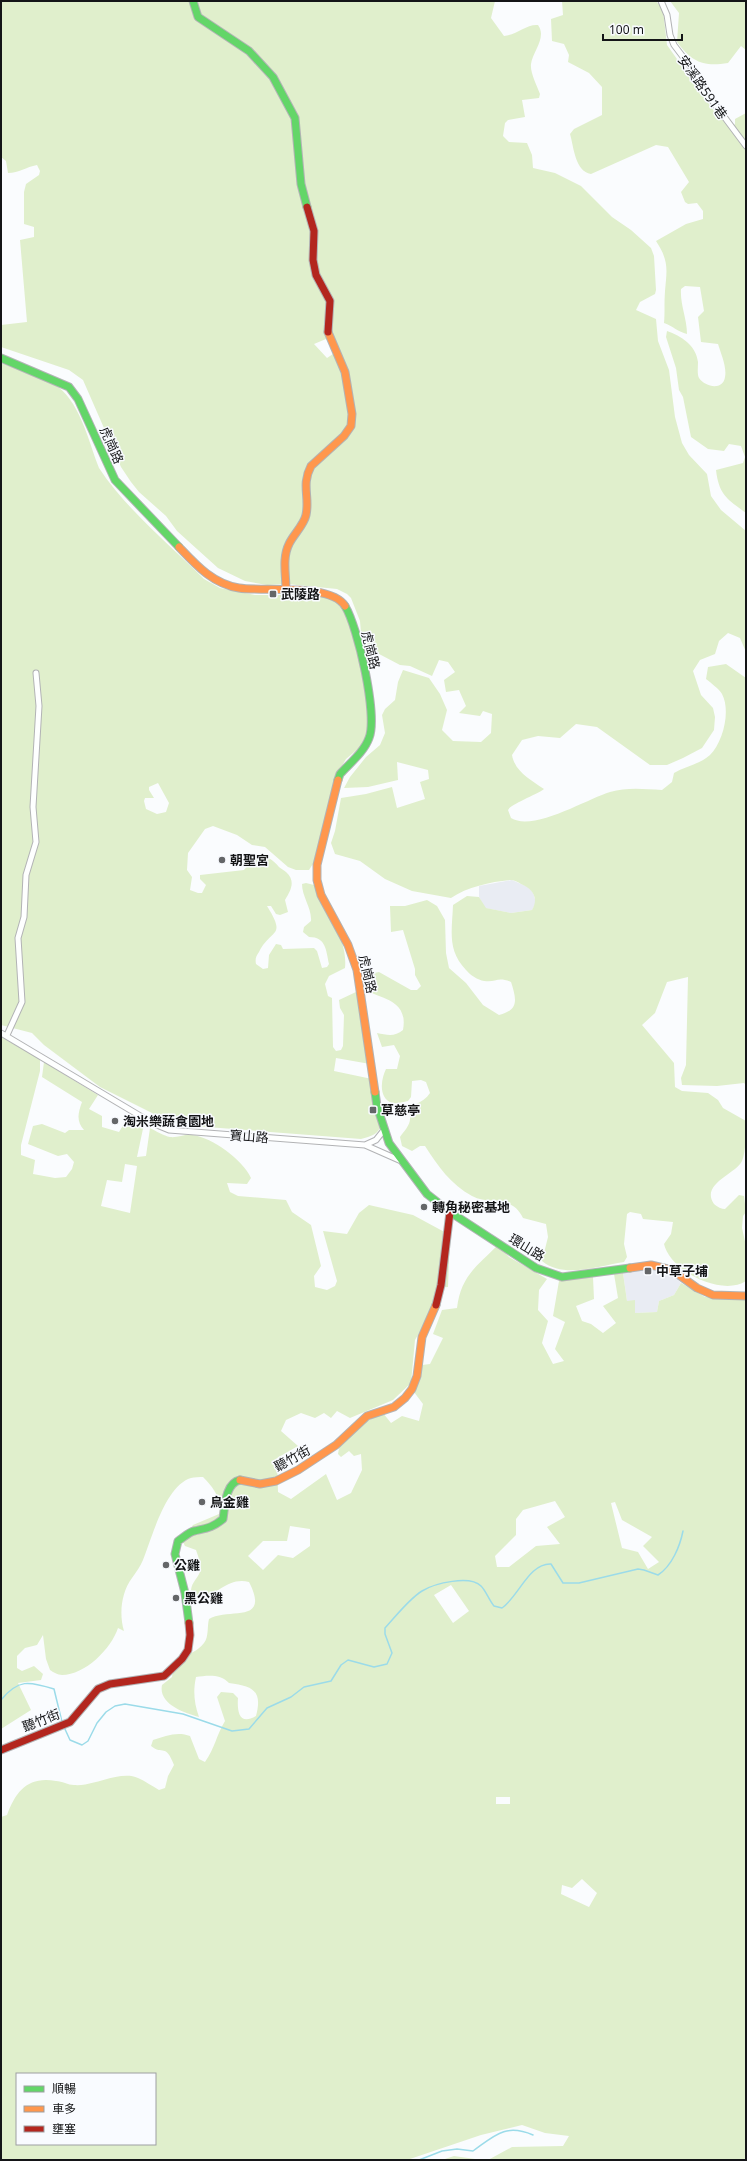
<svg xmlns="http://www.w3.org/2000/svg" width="747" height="2161" font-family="'Noto Sans','Noto Sans TC',sans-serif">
	<rect width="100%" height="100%" fill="#fafcfe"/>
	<!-- built -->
	<path fill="#e9ecf3" d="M512,880L530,888L534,895L536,904L532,910L511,913L485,908L479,897V886Z
		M650,1269L668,1272L681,1283L674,1295L659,1301L657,1312L635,1313L627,1301L623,1273Z"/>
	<!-- green -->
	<path fill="#e0efcc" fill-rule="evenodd" d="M1,1H495L491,18L504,36C517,35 526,24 538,25C547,37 533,51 531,64C530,73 537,86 540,94L539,98L522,100L525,117L508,120L505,123L503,136L509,142L527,143L532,155L533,168L555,173L581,186L612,217L631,230L651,248L654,256L656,290L655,294L640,302L636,310L656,319L658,341L669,370L675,417L682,443L689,455L707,474L711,496L721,510L746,531V652L740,638L728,633L719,641L715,654L700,660L693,671L701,695L713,708L715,717L714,730L702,748L683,758L667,765H650L597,727L576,724L560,738L538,736L522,740L512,755C515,772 531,780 544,789C536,795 511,804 508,810L511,818C533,832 587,799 610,792C627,787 644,789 662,790L672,782L674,773C686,766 700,764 710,755C723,742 731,711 722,694C719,689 711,683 706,679L708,667L726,664L746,678V1085L744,1083L717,1086L682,1085L681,1078L686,1065L688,977L667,982L655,1013L642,1025L674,1063L675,1087L682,1091L708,1093L718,1100L723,1108L746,1121C746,1132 746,1152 742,1161C736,1174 700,1184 714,1204C717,1207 722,1209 725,1209L739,1195L744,1196L746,1212L743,1216L742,1228L746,1246V1281C722,1297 670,1271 664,1244L671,1234L673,1222L643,1219L641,1214L630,1212L627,1214L624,1244L627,1257L624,1262C598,1266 564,1279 542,1261L548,1237L546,1224L523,1218C511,1194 491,1206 472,1196C451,1185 438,1166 425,1146H420L412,1151L402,1146L400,1137C405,1130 413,1123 409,1113H397V1110C409,1106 423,1104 430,1093L426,1082L421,1080L412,1081L411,1097L408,1101C403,1102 396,1104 392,1103C378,1098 381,1079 386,1069H397L400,1056L394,1045L382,1047L377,1033C387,1035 395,1037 403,1030C411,986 351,1005 369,974L379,972L411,990H417L421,986L415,975V969L403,930L391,932L390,906H405L427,900L437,906L445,920L446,953L449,968L466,983L483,1005L499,1015C520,1010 516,998 511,982C497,976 496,983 484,981C478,980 470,975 466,970C447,950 452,931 453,905L467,896L479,897L486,908L511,913L532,910C539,898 533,889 521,884C518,882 514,880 510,880C490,882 467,887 451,898L412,891L385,879L360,861L335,854L331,843L335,831L341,798L366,794L392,787L397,808L425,799L420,782L429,779L428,770L397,762L398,780L368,787L344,788L350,777L366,757L380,745L385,733L382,715L385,709L395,700L398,682L403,670L429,678L440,694L447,710L442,730L453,741L481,742L491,733L492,714L483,711L480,716L459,713L466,706L459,690L446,692L444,680L455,672L448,662L439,660L432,676L410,666L400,665L362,645L360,621L351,598L347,594L337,589L287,584L267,585L245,581L218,568L177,531L166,516L139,492L131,482L121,467L83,380L69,370L1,347V325L27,322L20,240L34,237V227L24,224V192L26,184L39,175L40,171L37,165C26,167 19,173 8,173L6,161L1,157ZM326,339L336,352L327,358L314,344Z
		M562,1H656L663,10L667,45L716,114L731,128L735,124V119L746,113V513C727,499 719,495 716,470L743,463L745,457L741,446L729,444L724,451L708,449L691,437L683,397L679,390L676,368L666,337L667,331C681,336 696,345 698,362C698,367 697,374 699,378C705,387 723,391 725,377C727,367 721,354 718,344L701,342L698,317L704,311L700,287L685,286L681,289C680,305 687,318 687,334C678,332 673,326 664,323C665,313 664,302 665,291C667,269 669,261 656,241L686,224L703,219V211L697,203L688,204L685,202L681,192L689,182L668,147L656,145L591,174C575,171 574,148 570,134L574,129L602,115V87L589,73L568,62L569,55L564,44L552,41L551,19L563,15Z
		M670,1H746V50L741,46L728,63C703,67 692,62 677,42L679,13Z
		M1,363C17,369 38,374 53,383C80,400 88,440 99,468C125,508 170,545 204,579L220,588L255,595H322L334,600L347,613L356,642L371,722L366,742L346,759L335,778L318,856L309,870H296L288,867L265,847L252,845L237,835L213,826L205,829L188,853L187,870L192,877L190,890L198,893H202L206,885L200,879V875L244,870C256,855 266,851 279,867C281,869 284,870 286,872C296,881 291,890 285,900L288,912L280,915L276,914L271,906H267C287,938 271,928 259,952C256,956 255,959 256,964L263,969L268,968L269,955L276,944L281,945L283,949L314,948L317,951L322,968L327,967L329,964C326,950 326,937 309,937L303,932L304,927L311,921C312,908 302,897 302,884L306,883L314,885C327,910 348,940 345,968L329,976L325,984L328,996L332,998L333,1047L336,1051L341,1050L343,1046L344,1015L340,1008L339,1000L356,992L360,1000L370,1064L336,1058L334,1071L372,1079L381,1124C379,1135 371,1136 361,1139L181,1125L162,1118L100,1087L44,1045L32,1033L1,1025ZM158,783L169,803L166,812L157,814L146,809L144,801L145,798H154L149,790V787Z
		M1,1037L40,1059V1071L21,1145V1155L35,1160L33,1174L55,1178L66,1177L72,1169L74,1162L67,1154L58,1156L28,1144L33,1126L42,1124L65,1133L69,1130H84C76,1121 78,1113 82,1102L42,1077L44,1062L98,1095L89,1109L102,1116V1127L119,1132L130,1114L144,1124L137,1157L146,1156L150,1128C156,1131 164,1136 170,1137C177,1138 185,1134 192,1135C212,1137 243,1160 251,1178L247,1184L227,1183L230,1192L238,1196L286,1200L292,1212L311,1225L321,1266L314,1276L315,1287L327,1290L335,1286L337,1281L323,1231L347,1234L359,1213L369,1205L413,1215L450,1235L448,1287L437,1288L434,1307L415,1340L411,1383L393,1400L350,1418L337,1411L331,1418L324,1413L315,1418L301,1413L286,1420L281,1431L298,1446L277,1458L278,1492L291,1499L326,1474L337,1500L351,1493L362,1470L361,1454L354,1456L349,1451L341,1457L338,1454C341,1432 364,1423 383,1413L391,1423L402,1416L419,1421L423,1404L414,1392L422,1365L430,1364L443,1338L433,1334L442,1310L457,1308C461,1276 476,1267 498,1245L509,1257L547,1279L539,1290L538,1310L548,1321L542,1343L553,1364L564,1361L555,1349L565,1322L553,1316L559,1281L593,1277L594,1299L576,1306L582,1321L591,1324L603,1333L616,1323L603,1306L618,1298L614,1274L623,1273L627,1301L635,1300V1313L657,1312L659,1301L674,1295L681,1283L705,1297L746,1299V2160H488L512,2147L563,2146L569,2136L545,2133L522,2125L481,2135L407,2160H1V1817L7,1815C16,1791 28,1776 56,1781C62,1781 68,1785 74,1785C93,1787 120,1770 138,1778C145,1781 152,1786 159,1790L165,1788L168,1776L174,1765C165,1742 163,1756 151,1746L153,1740C165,1736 178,1731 190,1736L199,1759L205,1762C215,1748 216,1736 225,1721L217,1697L221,1692L233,1693L238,1698C237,1711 239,1726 256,1716C263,1690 252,1686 229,1683C221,1674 208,1675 196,1677C193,1691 194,1703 199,1717C184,1713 158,1704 162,1685L172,1677C176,1650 190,1660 204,1643C209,1637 207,1626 209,1619C228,1607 271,1625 249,1582C228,1577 218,1595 204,1596C201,1597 198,1595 195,1595L191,1590C192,1582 197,1579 200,1572C202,1566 198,1556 196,1550L185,1546L182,1540L193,1525L219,1514C223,1500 213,1487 203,1477C200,1477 194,1477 191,1478C165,1486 152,1538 143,1560C140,1567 136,1572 132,1578C121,1593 119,1614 124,1631L118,1628C111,1649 85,1675 62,1675C58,1675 53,1672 50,1670L46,1659L43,1635L37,1645L25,1648L17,1656V1668L22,1671L34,1666L43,1674L41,1680L18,1683L31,1710L1,1729ZM125,1164L137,1166L130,1213L101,1206L107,1180L122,1182ZM555,1501L565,1517L547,1527L560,1544L536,1546L509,1567H497L495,1556L516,1535V1519L523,1510ZM615,1502L622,1520L652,1537L643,1546L659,1562L648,1569L638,1552L622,1548L611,1503ZM290,1526L310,1529V1546L293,1558L278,1555L263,1570L248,1556L263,1541H287ZM451,1585L469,1611L453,1623L434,1595ZM496,1797H510V1804H496ZM582,1879L597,1893L589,1907L561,1894L562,1885L572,1888ZM17,2074H155V2144H17Z
		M454,2156L482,2160H442Z"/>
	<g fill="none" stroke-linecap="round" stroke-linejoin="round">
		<!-- stream -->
		<path stroke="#9bdbe9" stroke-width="1.5" d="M1,1700C18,1679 29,1681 54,1689L62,1722
			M64,1727L70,1740L82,1745L88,1741L97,1723L106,1712L115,1706L125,1704L183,1714L232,1731L249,1729L267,1708L291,1697L304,1687L331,1681L341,1665L348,1660L374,1667L387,1664L392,1653L385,1634V1628C396,1616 409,1599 422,1591C435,1583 470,1575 481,1586C486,1591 489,1600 494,1606L502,1608C519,1596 529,1563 551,1564L563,1583H579L638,1569L644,1570L658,1575C672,1566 680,1546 683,1531
			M419,2160L442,2151L457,2149L473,2151C494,2136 505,2123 533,2135"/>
		<defs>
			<path id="street" d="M661,1L667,15L670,35L674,45L693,70L699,83L746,146
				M1,1033L152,1123L169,1130L365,1145L399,1160
				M7,1035L22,1002L18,938L24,917L26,875L36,842L33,807L39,706L36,673
				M365,1145L376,1140L384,1130"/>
			<path id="fast" d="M193,1L198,17L249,51L273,77L295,118L301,184L307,207
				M1,358L69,387L78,399L115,480L179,547
				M338,780L340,774C350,763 364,752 369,738C378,716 358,627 345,606
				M375,1092L377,1106L389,1143L427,1194L450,1212L536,1268L562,1277L630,1268
				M189,1623L185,1593L175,1554L178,1541C183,1538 189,1532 194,1531C207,1528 212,1528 223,1519C225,1507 225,1483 240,1480"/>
			<path id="slow" d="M179,547C196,565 213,584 239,588C264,592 331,583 345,606
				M286,590C286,575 282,558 289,544C293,535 304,525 306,515C310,497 301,485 311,466L344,436L351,426L352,414L345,372L328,332
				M338,780L317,865V880L321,895L348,945L357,970L375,1092
				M630,1268L651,1265L672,1270L697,1288L713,1295L746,1296
				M240,1480L260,1484L276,1481L298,1470L336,1445L367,1416L394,1407L405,1398L412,1389L417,1376L422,1337L436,1305"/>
			<path id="jam" d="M307,207L314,231L313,260L316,275L330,301L328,332
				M436,1305L441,1285L450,1212
				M1,1750L70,1722L98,1689L110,1684L164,1676L182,1659L188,1650L190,1635L189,1623"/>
		</defs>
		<!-- street casing -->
		<use href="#street" stroke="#b2b3b5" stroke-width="7"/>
		<!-- fast casing -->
		<use href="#fast" stroke="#b2b3b5" stroke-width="9"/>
		<!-- slow casing -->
		<use href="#slow" stroke="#b2b3b5" stroke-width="9"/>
		<!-- jam casing -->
		<use href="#jam" stroke="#b2b3b5" stroke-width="9"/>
		<!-- street -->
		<use href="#street" stroke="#feffff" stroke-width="5"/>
		<!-- fast -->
		<use href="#fast" stroke="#63d668" stroke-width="7"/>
		<!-- slow -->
		<use href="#slow" stroke="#ff974d" stroke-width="7"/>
		<!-- jam -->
		<use href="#jam" stroke="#b3261e" stroke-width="7"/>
	</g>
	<!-- markers -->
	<g fill="#646668" stroke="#f9fbff" stroke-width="1.5">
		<rect x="269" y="590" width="8" height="8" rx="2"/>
		<circle cx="222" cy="860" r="4"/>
		<rect x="369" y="1106" width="8" height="8" rx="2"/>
		<circle cx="115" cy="1121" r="4"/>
		<circle cx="424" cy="1207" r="4"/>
		<rect x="644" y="1267" width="8" height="8" rx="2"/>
		<circle cx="202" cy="1502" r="4"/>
		<circle cx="166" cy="1565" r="4"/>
		<circle cx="176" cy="1598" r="4"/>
	</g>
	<g text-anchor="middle" stroke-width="3" stroke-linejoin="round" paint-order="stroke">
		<!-- street labels -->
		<g font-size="13" fill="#141517" stroke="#f9fbff">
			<text transform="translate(703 87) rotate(55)" y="5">安溪路591巷</text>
			<text transform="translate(112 445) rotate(66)" y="5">虎崗路</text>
			<text transform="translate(371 650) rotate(76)" y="5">虎崗路</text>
			<text transform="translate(368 974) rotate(77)" y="5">虎崗路</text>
			<text transform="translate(249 1136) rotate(4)" y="5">寶山路</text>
			<text transform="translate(527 1247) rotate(31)" y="5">環山路</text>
			<text transform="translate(292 1458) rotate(-29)" y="5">聽竹街</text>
			<text transform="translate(41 1720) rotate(-21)" y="5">聽竹街</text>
		</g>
		<!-- poi labels -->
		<g font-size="13" font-weight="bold" fill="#141517" stroke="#f9fbff" text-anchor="start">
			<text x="281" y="599">武陵路</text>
			<text x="230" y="865">朝聖宮</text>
			<text x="381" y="1115">草慈亭</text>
			<text x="123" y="1126">淘米樂蔬食園地</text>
			<text x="432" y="1212">轉角秘密基地</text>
			<text x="656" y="1276">中草子埔</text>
			<text x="210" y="1507">烏金雞</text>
			<text x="174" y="1570">公雞</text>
			<text x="184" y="1603">黑公雞</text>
		</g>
	</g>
	<!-- border -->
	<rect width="747" height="2161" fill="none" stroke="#141517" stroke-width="4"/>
	<!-- legend -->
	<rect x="16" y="2073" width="140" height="72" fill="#f9fbff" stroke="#9d9fa2"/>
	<rect x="24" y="2086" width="20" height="6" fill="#63d668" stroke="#9d9fa2"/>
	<text x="52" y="2093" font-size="12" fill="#141517">順暢</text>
	<rect x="24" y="2106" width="20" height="6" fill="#ff974d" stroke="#9d9fa2"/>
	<text x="52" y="2113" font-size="12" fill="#141517">車多</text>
	<rect x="24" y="2126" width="20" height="6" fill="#b3261e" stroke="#9d9fa2"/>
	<text x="52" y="2133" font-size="12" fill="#141517">壅塞</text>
	<!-- scale -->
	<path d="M603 34v6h79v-6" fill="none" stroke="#141517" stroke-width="2"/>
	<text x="609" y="34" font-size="12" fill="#141517" stroke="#f9fbff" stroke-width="3" paint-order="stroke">100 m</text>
</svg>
